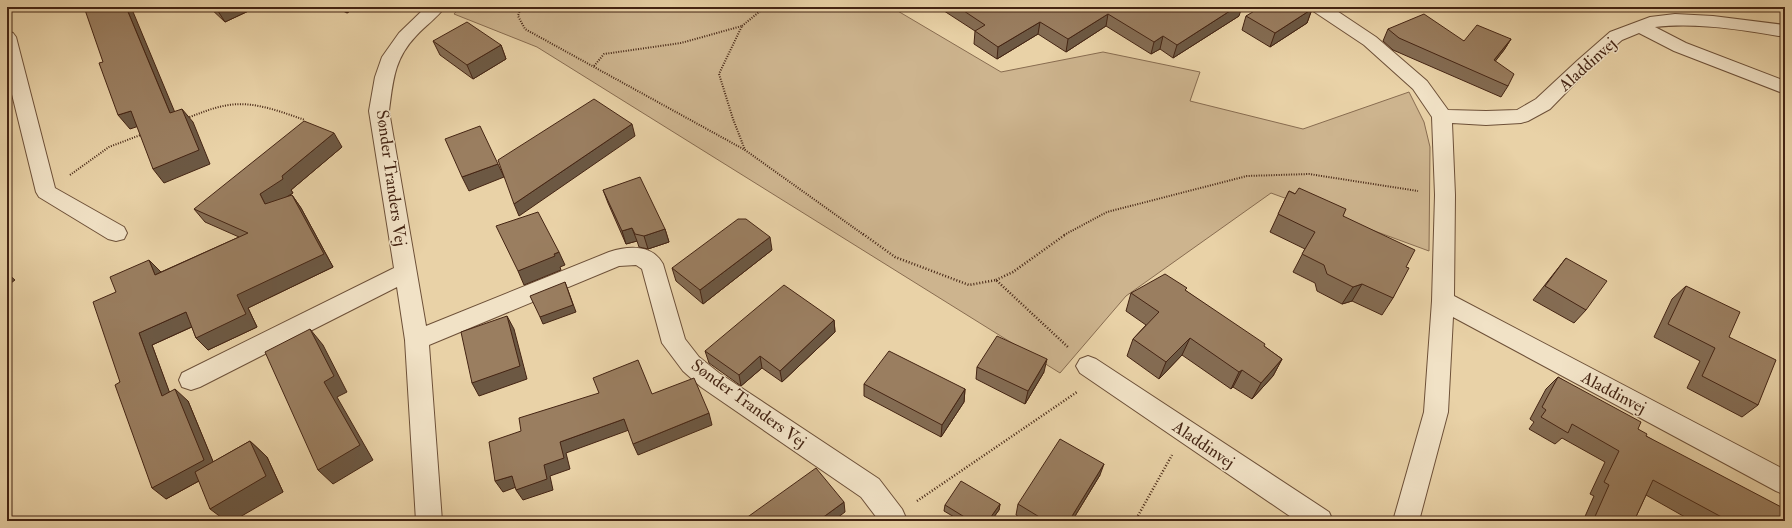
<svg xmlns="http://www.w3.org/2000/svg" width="1792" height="528" font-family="'IM FELL Double Pica',serif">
	<rect width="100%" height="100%" fill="#e9d2a7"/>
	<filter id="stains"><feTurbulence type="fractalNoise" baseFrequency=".005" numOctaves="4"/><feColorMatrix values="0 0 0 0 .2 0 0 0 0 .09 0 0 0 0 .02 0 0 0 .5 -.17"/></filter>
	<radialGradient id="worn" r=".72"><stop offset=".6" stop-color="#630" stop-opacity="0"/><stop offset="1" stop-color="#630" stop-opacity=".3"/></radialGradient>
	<!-- green -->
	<path fill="#cdb48e" stroke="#886c50" d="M460,7H891L1001,72L1103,52L1200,72L1190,101L1303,129L1409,92L1424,122L1430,147L1429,251L1271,193L1126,296L1060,373L537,47L454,14Z"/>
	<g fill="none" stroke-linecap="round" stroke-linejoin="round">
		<defs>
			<path id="minor" d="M426,7H445C437,18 425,26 416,36C394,59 393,81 389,111L426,326L609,252C628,246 652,244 663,264L685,339L699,357L719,373L879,479L902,509L906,518L905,521H876L877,518L861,497L701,387L683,371L662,343L642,269L636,265L619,266L429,345L442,521H416L405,340L397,287L200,387L191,390L182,387L179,380L182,373L394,268L369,111L375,77L382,57L399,33Z
				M1310,7H1331L1376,37L1427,81L1448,110L1486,111L1517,110L1536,99L1578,60L1610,32L1650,17L1675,14L1713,16L1785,25V37C1742,30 1698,22 1655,27L1686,43L1785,81V94L1674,51L1639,33L1622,40L1590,68L1550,109L1528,121L1521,123L1486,125L1452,123L1455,195L1454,296L1785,470V495L1776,491L1453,317L1448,412L1419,521H1393L1424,412L1432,301L1435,195L1432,117L1413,89L1364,45L1313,11Z
				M7,31L13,33L16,37L55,188L124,227L127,233L124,239L116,241L108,239L39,197L36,192L7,74Z
				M1088,356L1096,359L1329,512L1333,521H1297L1080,373L1076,366L1080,359Z"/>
		</defs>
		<!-- minor casing -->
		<use href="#minor" stroke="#6d5038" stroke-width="2"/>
		<!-- path-far1 -->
		<path stroke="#442413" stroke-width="2" stroke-dasharray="1 1.5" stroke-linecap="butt" d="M521,7L518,16L525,29L745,150L864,235
			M742,26L765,7
			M594,66L604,54L681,43L742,26L719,74L733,119L745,150
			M187,118C201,113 214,107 229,105C255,101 281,112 305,120
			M70,175L109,147L143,134
			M1064,235L1107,212L1247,176L1309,174L1418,191"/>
		<!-- path -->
		<path stroke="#442413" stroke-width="2.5" stroke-dasharray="1 2" stroke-linecap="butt" d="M863,234L895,257L969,285L996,280L1069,348
			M996,280L1013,272L1066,234
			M917,501L1077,392
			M1135,521L1172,455"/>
		<!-- minor -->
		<use href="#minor" fill="#f1e2c6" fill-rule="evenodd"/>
	</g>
	<!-- wall -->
	<path fill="#846c53" stroke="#442413" d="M209,7H257L225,22Z
		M335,7H356L347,13Z
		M938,7H1004L1010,11L1239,16L1173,58L1160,49L1151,54L1106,26L1066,52L1038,34L997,59L974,44L975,31Z
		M1312,9L1307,23L1270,47L1242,30L1246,16Z
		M1388,29L1464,41L1511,39L1504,50L1495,61L1508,86L1501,97L1393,50L1383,41Z
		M433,41L501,45L506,59L473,79L440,55Z
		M342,147L291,190L293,193L287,196L292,195L301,208L333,267L248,308L257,327L208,350L196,338L192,327L152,345L169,392L188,401L213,462L250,441L267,457L283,492L199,481L166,499L120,382L161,272L239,237L205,222L194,209Z
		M603,190L665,229L669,242L648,249L639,247L637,241L626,244L608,203Z
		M1289,191L1343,216L1406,267L1393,298L1382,315L1352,301L1342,304L1317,291L1315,283L1293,272L1305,249L1270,232Z
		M772,250L703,304L676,281L672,268Z
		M1566,258L1586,310L1574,323L1533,300Z
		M1686,286L1729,337L1758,405L1742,417L1687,388L1700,361L1654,337L1672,299Z
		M1186,291L1282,359L1273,376L1252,399L1233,387L1231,389L1182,355L1159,379L1127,356L1133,339L1146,325L1126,311L1131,293Z
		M834,320L835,332L782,382L762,368L741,386L709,363L705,351Z
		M977,367L1044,372L1025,404L976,379Z
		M1558,377L1638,429L1646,436L1785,521H1692L1646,495L1634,521H1583L1594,496L1590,494L1605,462L1562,438L1555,444L1529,429L1534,422L1530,419L1546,389Z
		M864,384L965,389L964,402L941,437L864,396Z
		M1100,475L1072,521H1026L1016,515L1018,504Z
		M1000,504L999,510L991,521H961L944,511L945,505Z"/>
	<!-- shaded-wall -->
	<path fill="#6c5843" stroke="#442413" d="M126,7H131L181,127L170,113Z
		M218,7H257L225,22L216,8Z
		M344,7H356L347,13Z
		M1236,7H1242L1239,16L1173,58L1177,45Z
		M1312,9L1307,23L1270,47L1275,33Z
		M1108,14L1106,26L1066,52L1068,39Z
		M1040,22L1038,34L997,59L998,47Z
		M1163,36L1160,49L1151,54L1154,42Z
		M1511,39L1504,50L1487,72L1494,60Z
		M501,45L506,59L473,79L467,65Z
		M182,109L193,122L210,164L164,183L153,169Z
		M131,111L142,125L130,129L118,115Z
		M632,124L635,136L519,216L514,204Z
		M334,133L342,147L291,190L293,193L270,207L265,204L260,194Z
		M498,164L504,177L469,191L462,177Z
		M292,195L301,208L333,267L248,308L257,327L208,350L196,338L237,295Z
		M632,228L637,241L626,244L622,231Z
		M665,229L669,242L648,249L644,236Z
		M770,237L772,250L703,304L700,290Z
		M559,252L565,265L560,267L561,270L524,285L518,271Z
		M149,260L161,272L155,275Z
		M7,273L15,280L7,286Z
		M565,282L576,312L543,324L540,317Z
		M1362,284L1352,301L1342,304L1353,287Z
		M186,312L198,324L152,345L175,407L162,396L139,333Z
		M507,316L514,329L527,379L479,396L472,383Z
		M834,320L835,332L782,382L780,371Z
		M310,329L323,345L347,392L337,397L373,460L333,484L318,470L324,382Z
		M1190,338L1182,355L1159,379L1166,362Z
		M760,356L762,368L741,386L739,375Z
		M1047,359L1044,372L1025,404L1028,391Z
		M1282,359L1273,376L1252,399L1261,383Z
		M1242,370L1233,387L1231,389L1239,372Z
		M175,389L188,401L217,471L166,499L152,488Z
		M965,389L964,402L941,437L942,425Z
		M709,413L712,425L638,455L633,444Z
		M624,419L629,430L566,453L570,469L550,476L553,490L523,500L516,490L544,465L560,442Z
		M250,441L267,457L283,492L233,521H226L210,509Z
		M1104,464L1100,475L1072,521H1069Z
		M512,476L519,486L503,492L495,481Z
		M844,502L845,512L833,521H818Z
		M1000,504L999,510L991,521H988Z"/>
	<!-- building -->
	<path fill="#9a7e60" stroke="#442413" d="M84,7H126L170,113L182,109L199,150L153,169L131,111L118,115L99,63L103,62Z
		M958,7H1004L1010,11L1016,7H1236L1177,45L1163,36L1154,42L1108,14L1068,39L1040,22L998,47L975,31L985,25Z
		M1261,7H1309L1312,9L1275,33L1246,16Z
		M1424,14L1464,41L1477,25L1511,39L1494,60L1514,74L1508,86L1399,38L1388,29Z
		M467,22L501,45L467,65L433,41Z
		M594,99L632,124L514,204L498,160Z
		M304,121L334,133L282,176L283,179L260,194L265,204L292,195L324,254L237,295L246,314L196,338L186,312L139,333L162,396L175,389L204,460L152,488L115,385L120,382L93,302L116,292L110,277L149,260L155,275L248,233L194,209Z
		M480,126L498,164L462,177L445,139Z
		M640,177L665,229L644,236L635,234L632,228L622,231L603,190Z
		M1299,188L1346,209L1343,216L1415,250L1406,267L1409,268L1393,298L1362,284L1353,287L1327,274L1324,265L1302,254L1315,232L1278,214L1289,191L1295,194Z
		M538,212L559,252L554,254L555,256L518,271L496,226Z
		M738,219H746L770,237L700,290L672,268Z
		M1566,258L1607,281L1586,310L1545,286Z
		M1165,274L1187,288L1185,290L1265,344L1264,346L1282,359L1261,383L1242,370L1239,372L1190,338L1166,362L1133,339L1159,312L1131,293Z
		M565,282L573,305L540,317L530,296Z
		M784,285L834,320L780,371L760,356L739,375L705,351Z
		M1686,286L1740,312L1729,337L1776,360L1758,405L1702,376L1715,348L1668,324Z
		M507,316L520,366L472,383L461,332Z
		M310,329L334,376L324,382L360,445L318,470L265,352Z
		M997,336L1047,359L1028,391L977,367Z
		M889,351L965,389L942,425L864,384Z
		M638,360L652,394L694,378L709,413L633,444L624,419L560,442L564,458L544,465L547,479L516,490L512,476L495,481L489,442L521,431L519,418L599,393L593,378Z
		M1558,377L1641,422L1638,429L1647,434L1646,436L1785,509V521H1729L1653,480L1634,521H1593L1609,485L1604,482L1619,451L1572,424L1568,433L1541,417L1546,410L1542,407Z
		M1060,439L1104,464L1069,521H1046L1018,504Z
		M250,441L266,476L210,509L195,472Z
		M816,468L844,502L818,521H742Z
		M961,481L1000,504L988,521H971L945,505Z"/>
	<g text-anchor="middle" stroke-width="3" stroke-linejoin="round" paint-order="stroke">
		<!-- street labels -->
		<g font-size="17" fill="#442413" stroke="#f1e2c6">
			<text transform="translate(1587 64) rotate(-42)" y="6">Aladdinvej</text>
			<text transform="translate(392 178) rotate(82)" y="6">Sønder Tranders Vej</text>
			<text transform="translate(1614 392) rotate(28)" y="6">Aladdinvej</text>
			<text transform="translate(749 403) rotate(36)" y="6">Sønder Tranders Vej</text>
			<text transform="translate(1204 444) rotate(34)" y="6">Aladdinvej</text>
		</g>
	</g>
	<!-- margin -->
	<rect width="1792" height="528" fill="none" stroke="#e9d2a7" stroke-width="24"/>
	<rect x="8" y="8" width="1776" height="512" fill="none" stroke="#442413" stroke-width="2"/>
	<rect x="12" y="12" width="1768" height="504" fill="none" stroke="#442413"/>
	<rect width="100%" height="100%" filter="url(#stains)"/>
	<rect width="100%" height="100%" fill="url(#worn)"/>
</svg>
